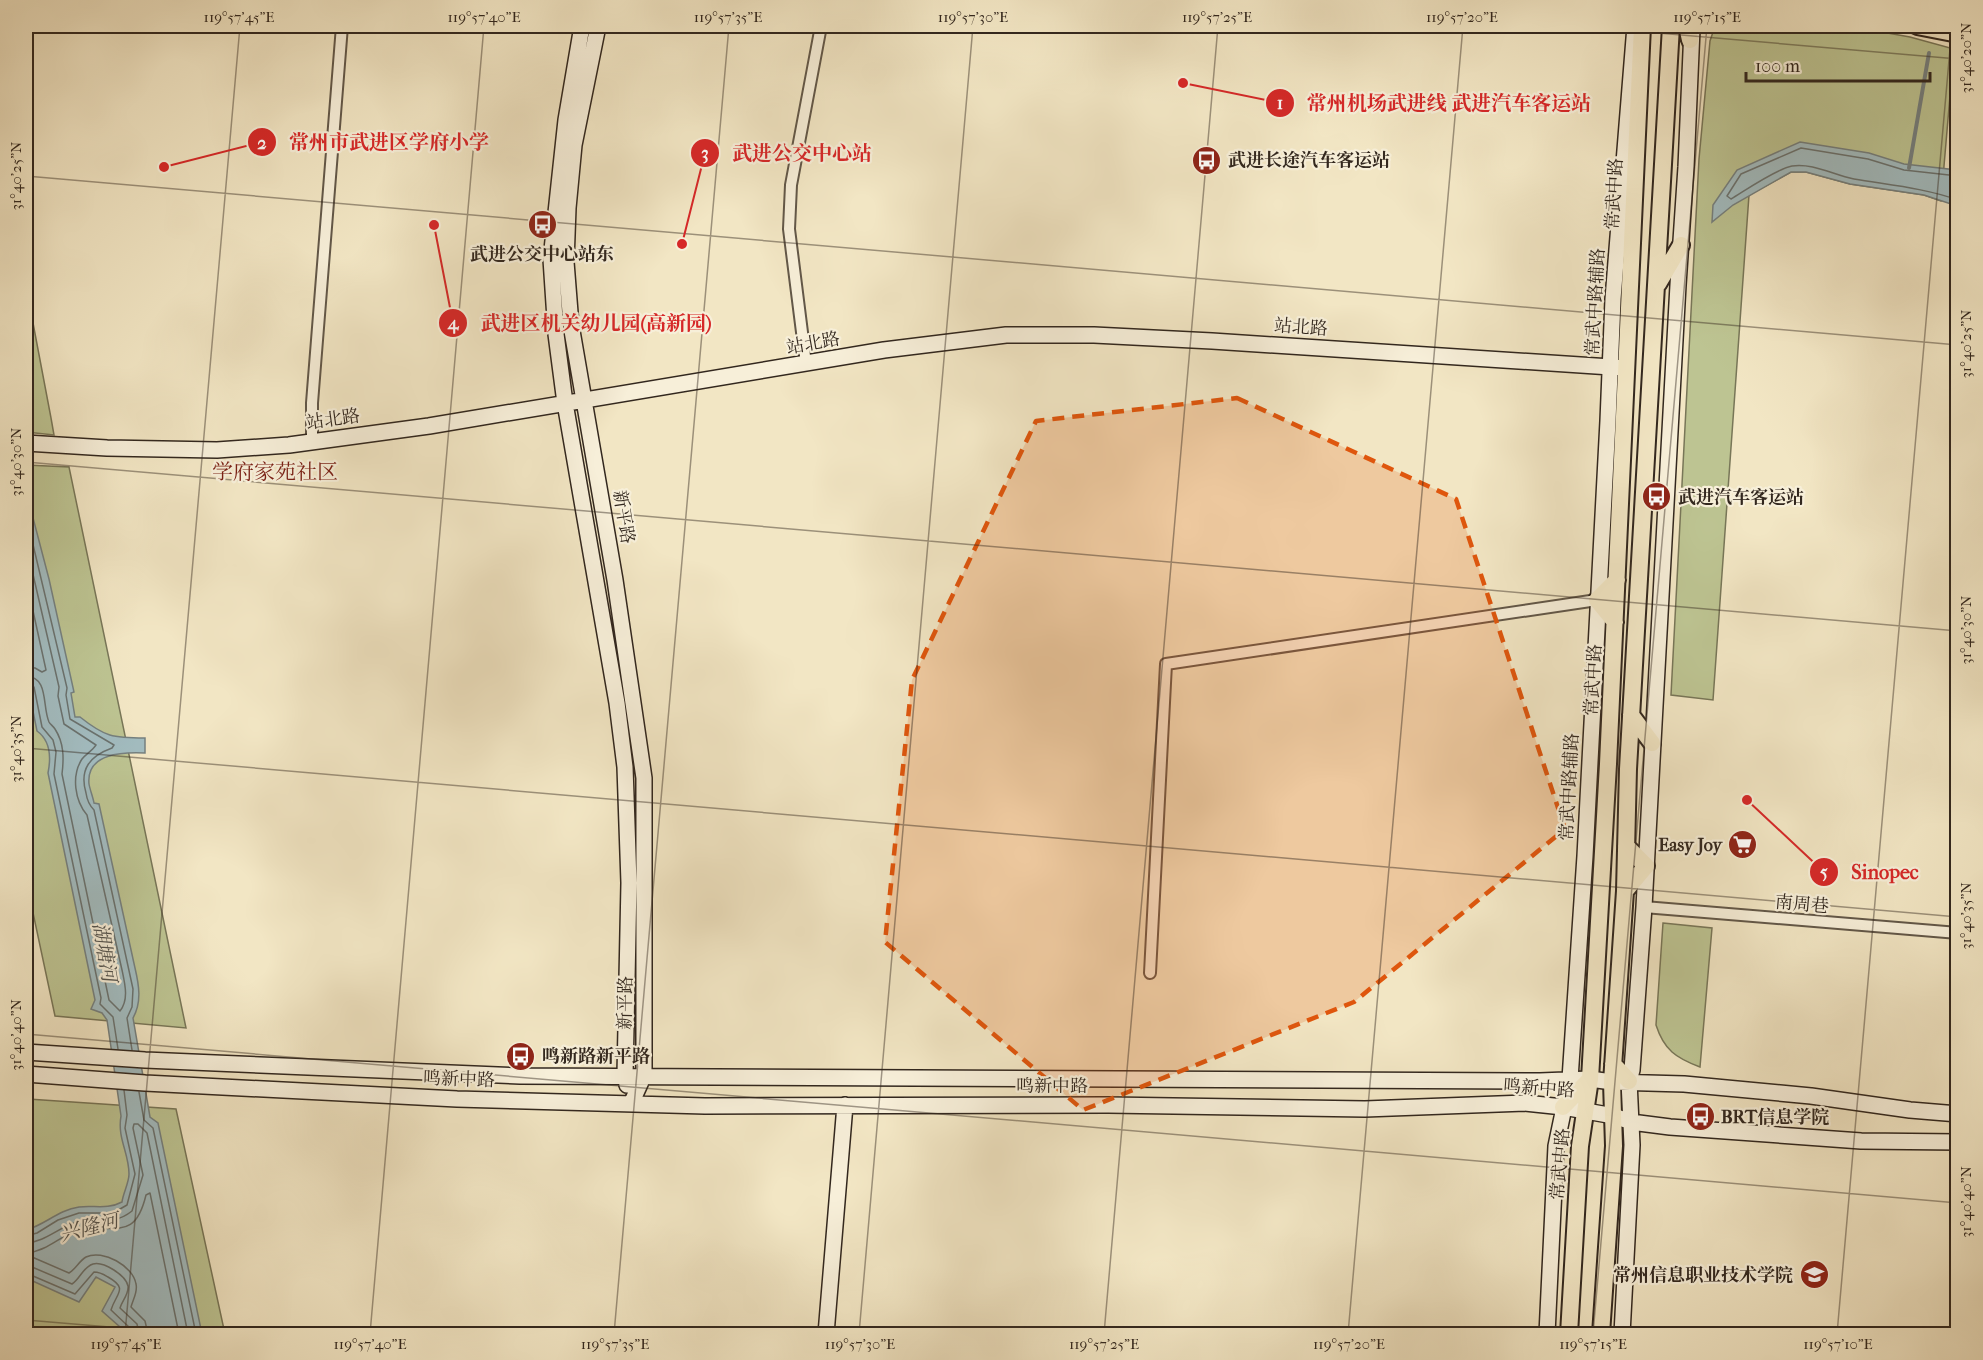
<svg xmlns="http://www.w3.org/2000/svg" width="1983" height="1360" font-family="'IM FELL French Canon','Noto Serif SC',serif">
	<rect width="100%" height="100%" fill="#f2e6c4"/>
	<filter id="stains"><feTurbulence type="fractalNoise" baseFrequency=".00333" numOctaves="4"/><feColorMatrix values="0 0 0 0 .2 0 0 0 0 .09 0 0 0 0 .02 0 0 0 .5 -.17"/></filter>
	<radialGradient id="worn" r=".72"><stop offset=".6" stop-color="#630" stop-opacity="0"/><stop offset="1" stop-color="#630" stop-opacity=".3"/></radialGradient>
	<!-- green -->
	<path fill="#bdc492" stroke="#787658" stroke-width="1.5" d="M1715,26H1848L1910,37L1954,49L1941,201L1924,195L1850,184L1806,172H1791L1749,195L1713,700L1671,695L1699,159L1710,41Z
		M26,286L51,418L54,435L26,432Z
		M26,465L69,467L186,1028L55,1016L26,880Z
		M1663,923L1712,928L1700,1067C1676,1058 1664,1050 1656,1025Z
		M28,1099L176,1109L225,1334H26V1124Z"/>
	<!-- water -->
	<path fill="#a2bcc0" stroke="#75807f" stroke-width="1.5" d="M1800,142L1869,153L1904,164L1957,170V206L1924,195L1850,184L1806,172H1791L1733,205L1712,222L1713,205L1737,170Z
		M26,491L49,579L74,692L71,693L75,717H80C105,737 113,738 145,738V753C123,752 86,753 89,784C90,790 93,797 94,803L99,804L135,968C139,985 142,1002 133,1018L150,1117L158,1123L202,1334H128L102,1311L115,1287L96,1277L79,1302L26,1278V1230C45,1225 58,1210 79,1207C94,1205 107,1210 122,1202C123,1193 129,1183 129,1174C129,1153 117,1138 121,1116L107,1020L102,1013L91,1009L95,1000L48,773C51,758 51,741 37,731L26,677Z"/>
	<g fill="none" stroke-linecap="round" stroke-linejoin="round">
		<!-- shore -->
		<path stroke="#6a726f" stroke-width="1.5" d="M1958,176L1904,170L1868,159L1801,148L1741,174L1727,196L1731,199C1746,190 1776,169 1792,166C1814,163 1833,175 1854,179C1889,185 1924,188 1958,200
			M26,515L67,688L66,695L70,719L114,745L112,748C90,756 79,769 86,793C87,800 89,805 94,810L133,989L132,1007L127,1018L132,1050
			M26,544L59,687L58,696L64,724L96,745C92,751 86,754 82,759C71,776 75,801 87,815L122,970C125,984 129,1000 120,1011L109,1000L62,774C64,758 64,743 55,729C53,726 50,724 49,722C42,706 49,677 26,676
			M26,579L46,670L42,672L35,668L26,667
			M26,683L30,684L34,687L42,727L53,740L56,752L54,774L101,998L100,1004L113,1017L118,1049
			M139,1092L144,1120L153,1128L196,1334
			M26,1236L37,1233L58,1220L79,1213H113L127,1205L135,1174L125,1128L127,1115L124,1090
			M26,1243C45,1242 59,1227 77,1222C98,1216 112,1227 132,1211L143,1175L133,1128L134,1124H138L147,1133L188,1334
			M26,1266L32,1267L72,1284C80,1279 83,1267 93,1264C103,1261 126,1275 128,1286C129,1294 122,1301 120,1308L137,1324L139,1334
			M26,1273L75,1294L94,1272C100,1272 103,1274 108,1277C129,1289 116,1293 111,1310L130,1328L132,1334
			M148,1334L145,1321L131,1307C133,1299 138,1292 136,1284C133,1266 103,1249 86,1257C79,1261 76,1269 69,1273L32,1257L31,1253C35,1251 40,1250 44,1248C57,1242 67,1232 82,1230C116,1224 135,1241 146,1195L150,1193L179,1334"/>
		<!-- stream -->
		<path stroke="#75807f" stroke-width="4" d="M1909,168L1929,53"/>
		<defs>
			<path id="street" d="M806,364L789,229L791,185L821,26
				M312,442V403L342,26
				M1644,907L1958,933
				M1150,973L1166,664L1597,600"/>
			<path id="secondary" d="M582,26L566,120L551,259L556,334L565,403L617,703L625,767L629,883L625,1075L627,1085
				M598,26L574,145L568,208L566,262L571,325L615,580L644,778V1075L631,1104
				M26,443L107,448L217,450L289,445L429,426L884,350L1006,335H1094L1212,341L1626,368
				M26,1052L145,1060L520,1076L1540,1081L1590,1079L1612,1082L1684,1084L1811,1096L1910,1110L1958,1114
				M26,1074L145,1083L457,1099L705,1106L1108,1105L1365,1109L1525,1103L1563,1107L1614,1116L1631,1122L1670,1127L1861,1141L1958,1142
				M826,1334L845,1105
				M1547,1334L1556,1146L1570,1079L1585,856L1608,421L1613,299L1635,26
				M1622,1334L1632,1145L1629,1081L1632,1070L1644,907L1678,285L1686,167L1692,29"/>
			<path id="primary" d="M1687,26L1690,40
				M1917,26L1958,34
				M1658,284L1681,245
				M1615,622L1597,600L1617,580
				M1631,715L1652,743
				M1625,891L1646,866L1626,846
				M1613,1064L1629,1081
				M1563,1107L1590,1079
				M1569,1334L1580,1146L1590,1079L1608,764L1642,26
				M1601,1334L1614,1146L1612,1082L1625,891L1628,769L1671,26"/>
		</defs>
		<!-- street casing -->
		<use href="#street" stroke="#625748" stroke-width="14"/>
		<!-- secondary casing -->
		<use href="#secondary" stroke="#32271e" stroke-width="18"/>
		<!-- primary casing -->
		<use href="#primary" stroke="#32271e" stroke-width="20"/>
		<!-- street -->
		<use href="#street" stroke="#f7efd9" stroke-width="10"/>
		<!-- secondary -->
		<use href="#secondary" stroke="#f7efd9" stroke-width="15"/>
		<!-- primary -->
		<use href="#primary" stroke="#f2e6c4" stroke-width="16"/>
	</g>
	<!-- marked area -->
	<path fill="#df560d" fill-opacity="0.2" stroke="#df560d" stroke-width="4.5" stroke-dasharray="12 8" stroke-linejoin="round" d="M1237,398L1456,499L1565,829L1354,1002L1083,1110L885,942L912,680L1036,421Z"/>
	<!-- ticks -->
	<path fill="none" stroke="#32271e" stroke-width="1.5" stroke-opacity="0.45" d="M1577,26L1958,59M26,176L1958,345M26,462L1958,631M26,748L1958,917M26,1034L1958,1203M26,1320L193,1334M125,1334L240,26M370,1334L484,26M614,1334L729,26M859,1334L973,26M1104,1334L1218,26M1348,1334L1463,26M1593,1334L1707,26M1837,1334L1952,26"/>
	<!-- icons -->
	<defs>
		<symbol id="bus-disc" viewBox="-11 -11 22 22"><circle r="9.5" fill="#8f2418" stroke="#f7efd9"/><path d="M-5-6H5V4H4V6H2V4H-2V6H-4V4H-5ZM-3.5-4V0h7V-4ZM-3.5 1.2v1.5H-2V1.2ZM2 1.2v1.5H3.5V1.2Z" fill="#fff"/></symbol>
		<symbol id="supermarket-disc" viewBox="-11 -11 22 22"><circle r="9.5" fill="#8f2418" stroke="#f7efd9"/><path d="M-6-5.5h2.5l.6 2H6L4.5 2H-2.5L-4.4-4H-6ZM-1.5 3.2a1.3 1.3 0 1 0 .1 0ZM3 3.2a1.3 1.3 0 1 0 .1 0Z" fill="#fff"/></symbol>
		<symbol id="university-disc" viewBox="-11 -11 22 22"><circle r="9.5" fill="#8f2418" stroke="#f7efd9"/><path d="M0-5L7-2L0 1L-7-2ZM-4 1L0 2.5L4 1V4Q0 6-4 4Z" fill="#fff"/></symbol>
	</defs>
	<g fill-rule="evenodd">
		<use href="#bus-disc" x="1190" y="144" width="33" height="33"/>
		<use href="#bus-disc" x="526" y="208" width="33" height="33"/>
		<use href="#bus-disc" x="1640" y="480" width="33" height="33"/>
		<use href="#supermarket-disc" x="1726" y="828" width="33" height="33"/>
		<use href="#bus-disc" x="504" y="1040" width="33" height="33"/>
		<use href="#bus-disc" x="1684" y="1100" width="33" height="33"/>
		<use href="#university-disc" x="1798" y="1258" width="33" height="33"/>
	</g>
	<g text-anchor="middle" stroke-width="4.5" stroke-linejoin="round" paint-order="stroke">
		<!-- poi labels -->
		<g font-size="18" font-weight="bold" fill="#32271e" stroke="#f7efd9" text-anchor="start">
			<text x="1228" y="166">武进长途汽车客运站</text>
			<text x="542" y="260" text-anchor="middle">武进公交中心站东</text>
			<text x="1678" y="503">武进汽车客运站</text>
			<text x="1722" y="851" text-anchor="end">Easy Joy</text>
			<text x="542" y="1062">鸣新路新平路</text>
			<text x="1721" y="1123">BRT信息学院</text>
			<text x="1793" y="1281" text-anchor="end">常州信息职业技术学院</text>
		</g>
		<!-- street labels -->
		<g font-size="18" fill="#32271e" stroke="#f7efd9">
			<text transform="translate(1614 194) rotate(-87)" y="6">常武中路</text>
			<text transform="translate(1595 302) rotate(-87)" y="6">常武中路辅路</text>
			<text transform="translate(1301 327) rotate(4)" y="6">站北路</text>
			<text transform="translate(813 343) rotate(-10)" y="6">站北路</text>
			<text transform="translate(333 419) rotate(-8)" y="6">站北路</text>
			<text transform="translate(624 517) rotate(81)" y="6">新平路</text>
			<text transform="translate(1593 680) rotate(-87)" y="6">常武中路</text>
			<text transform="translate(1569 787) rotate(-87)" y="6">常武中路辅路</text>
			<text transform="translate(1802 904) rotate(5)" y="6">南周巷</text>
			<text transform="translate(625 1003) rotate(-89)" y="6">新平路</text>
			<text transform="translate(459 1079) rotate(2)" y="6">鸣新中路</text>
			<text x="1052" y="1092">鸣新中路</text>
			<text transform="translate(1539 1088) rotate(4)" y="6">鸣新中路</text>
			<text transform="translate(1560 1164) rotate(-85)" y="6">常武中路</text>
		</g>
		<!-- water labels -->
		<g font-size="20" font-style="italic" fill="#54544f" stroke="#f7efd9">
			<text transform="translate(105 952) rotate(80)" y="7">湖塘河</text>
			<text transform="translate(89 1227) rotate(-14)" y="7">兴隆河</text>
		</g>
		<!-- quarter labels -->
		<g font-size="21" fill="#7a1f14" stroke="#f7efd9">
			<text x="275" y="479">学府家苑社区</text>
		</g>
	</g>
	<!-- callouts -->
	<path fill="none" stroke="#d62828" stroke-width="2" d="M1183 83L1280 103M164 167L262 142M682 244L705 153M434 225L453 323M1747 800L1824 872"/>
	<g fill="#d62828" stroke="#f7efd9" stroke-width="2">
		<circle cx="1183" cy="83" r="6"/>
		<circle cx="164" cy="167" r="6"/>
		<circle cx="682" cy="244" r="6"/>
		<circle cx="434" cy="225" r="6"/>
		<circle cx="1747" cy="800" r="6"/>
		<circle cx="1280" cy="103" r="15"/>
		<circle cx="262" cy="142" r="15"/>
		<circle cx="705" cy="153" r="15"/>
		<circle cx="453" cy="323" r="15"/>
		<circle cx="1824" cy="872" r="15"/>
	</g>
	<g font-size="18" text-anchor="middle" font-weight="bold" fill="#fff">
		<text x="1280" y="109">1</text>
		<text x="262" y="149">2</text>
		<text x="705" y="159">3</text>
		<text x="453" y="329">4</text>
		<text x="1824" y="878">5</text>
	</g>
	<g font-size="20" text-anchor="middle" font-weight="bold" fill="#d62828" stroke="#f7efd9" stroke-width="4.5" stroke-linejoin="round" paint-order="stroke">
		<text x="1449" y="110">常州机场武进线 武进汽车客运站</text>
		<text x="389" y="149">常州市武进区学府小学</text>
		<text x="802" y="160">武进公交中心站</text>
		<text x="596" y="330">武进区机关幼儿园(高新园)</text>
		<text x="1885" y="879">Sinopec</text>
	</g>
	<!-- margin -->
	<rect width="1983" height="1360" fill="none" stroke="#f2e6c4" stroke-width="66"/>
	<!-- scale -->
	<path d="M1746 72v9h184v-9" fill="none" stroke="#32271e" stroke-width="3"/>
	<text x="1755" y="72" font-size="18" fill="#32271e" stroke="#f7efd9" stroke-width="4.5" paint-order="stroke">100 m</text>
	<rect x="33" y="33" width="1917" height="1294" fill="none" stroke="#32271e" stroke-width="2"/>
	<g font-size="15" text-anchor="middle" fill="#32271e">
		<text x="239" y="22">119°57'45"E</text>
		<text x="484" y="22">119°57'40"E</text>
		<text x="728" y="22">119°57'35"E</text>
		<text x="973" y="22">119°57'30"E</text>
		<text x="1217" y="22">119°57'25"E</text>
		<text x="1462" y="22">119°57'20"E</text>
		<text x="1707" y="22">119°57'15"E</text>
		<text transform="translate(1966 58) rotate(-90)" y="5">31°40'20"N</text>
		<text transform="translate(16 176) rotate(-90)" y="5">31°40'25"N</text>
		<text transform="translate(1966 344) rotate(-90)" y="5">31°40'25"N</text>
		<text transform="translate(16 462) rotate(-90)" y="5">31°40'30"N</text>
		<text transform="translate(1966 630) rotate(-90)" y="5">31°40'30"N</text>
		<text transform="translate(16 749) rotate(-90)" y="5">31°40'35"N</text>
		<text transform="translate(1966 916) rotate(-90)" y="5">31°40'35"N</text>
		<text transform="translate(16 1035) rotate(-90)" y="5">31°40'40"N</text>
		<text transform="translate(1966 1202) rotate(-90)" y="5">31°40'40"N</text>
		<text x="126" y="1349">119°57'45"E</text>
		<text x="370" y="1349">119°57'40"E</text>
		<text x="615" y="1349">119°57'35"E</text>
		<text x="860" y="1349">119°57'30"E</text>
		<text x="1104" y="1349">119°57'25"E</text>
		<text x="1349" y="1349">119°57'20"E</text>
		<text x="1593" y="1349">119°57'15"E</text>
		<text x="1838" y="1349">119°57'10"E</text>
	</g>
	<rect width="100%" height="100%" filter="url(#stains)"/>
	<rect width="100%" height="100%" fill="url(#worn)"/>
</svg>
